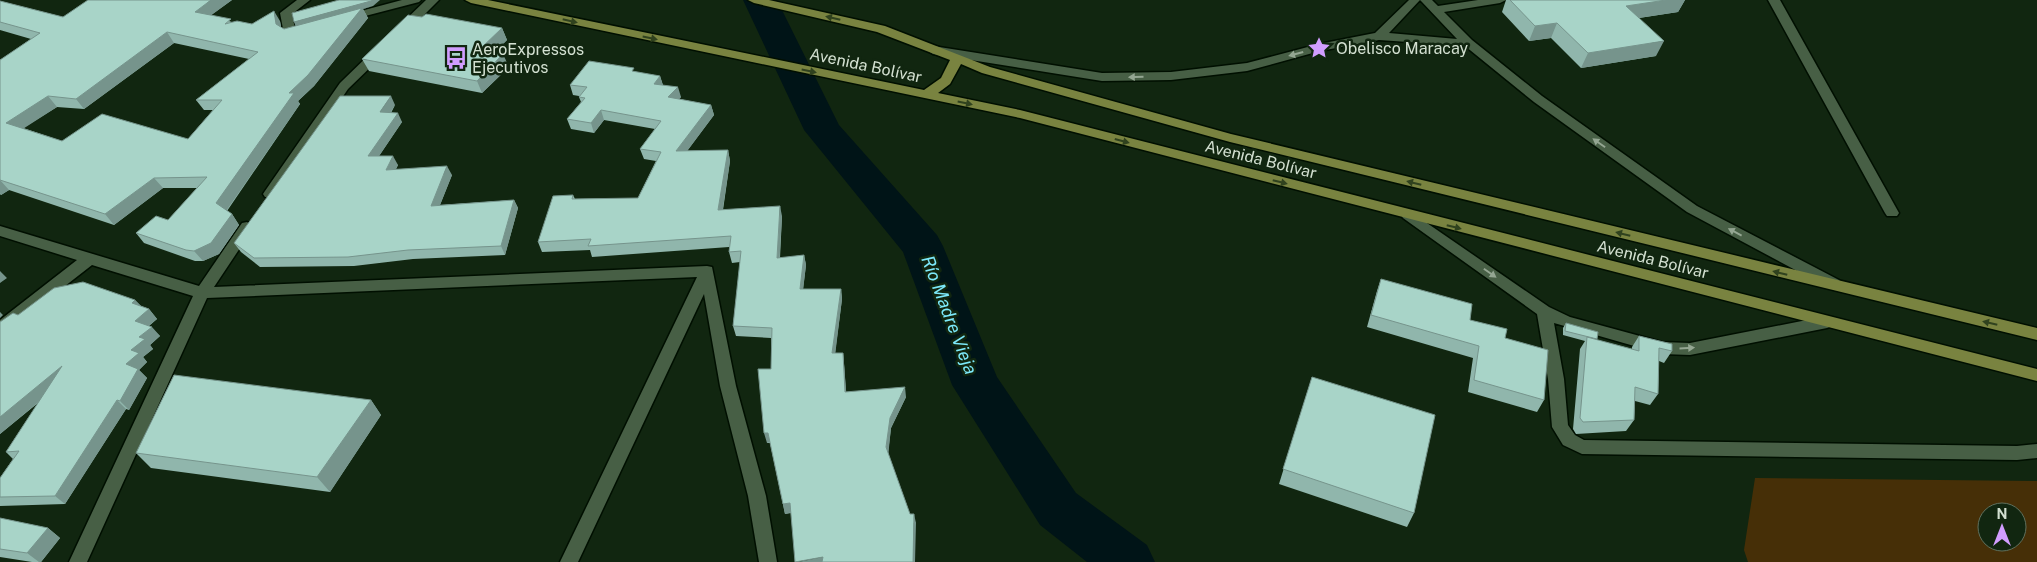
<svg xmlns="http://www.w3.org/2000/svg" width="2037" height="562" font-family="'Public Sans',sans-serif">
	<rect width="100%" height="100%" fill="#112610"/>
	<!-- green -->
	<path fill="#462f07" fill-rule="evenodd" d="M1755,478L2037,481V562H1748L1744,550ZM1987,512H2017V542H1987Z"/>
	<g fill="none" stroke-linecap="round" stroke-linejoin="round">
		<!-- river -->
		<path fill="#001417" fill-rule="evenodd" d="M743,0H777L839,125L937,235L943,246L997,377L1076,493L1147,545L1155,562H1087L1040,525L952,385L903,252L804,130Z"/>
		<defs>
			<path id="minor" d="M297,0H310L292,14L295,29L305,26L311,30L309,33L290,38L284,34L280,13Z
				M402,0H421L419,2L346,21L340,18L342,16Z
				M426,0H439L407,32H399V26Z
				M1409,0H1432L1438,6L1478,0H1506L1500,3L1444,12L1472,40L1542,96L1697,206L1839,280L1842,284L1839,288H1829L1687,212L1534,102L1465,46L1379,40L1320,51L1247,71L1171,80L1102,81L933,54L927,50L933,46L1102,73L1171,72L1247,63L1319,44L1375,33ZM1420,0L1422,2L1457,39L1389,33Z
				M1768,0H1780L1899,213L1897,216H1887L1885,213Z
				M379,48L383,49L385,52L383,55L348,89L275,197H265L263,194L265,191L340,83L375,49Z
				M1408,210L1549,307L1570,317L1662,342L1690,343L1827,316L1832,318L1835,322L1832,326L1827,328L1690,355L1662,354L1554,323L1564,379L1568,425L1575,435L1584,440L2017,446L2037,444V458L2017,460L1582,454L1563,445L1552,427L1548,379L1537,314L1403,218L1401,215Z
				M247,222L254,227L214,287L707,266L712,267L736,386L766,496L777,562H759L748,496L720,386L704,294L578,562H560L697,277L207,298L87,562H69L193,296L92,265L6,332L0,334V320L77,260L0,236V226L199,286L242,223Z"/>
			<path id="major" d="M465,0H488L924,90L941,78L950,60L877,32L754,3L748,0H769L885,26L990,67L1231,134L2037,328V340L1230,142L982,73L961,64L950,84L938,93L1020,110L2037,369V381L1020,118L471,3Z"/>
		</defs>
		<!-- minor casing -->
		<use href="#minor" stroke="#000f00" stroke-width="3"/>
		<!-- major casing -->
		<use href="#major" stroke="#000f00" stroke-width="3"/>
		<!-- minor -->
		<use href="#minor" fill="#475f45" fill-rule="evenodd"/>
		<!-- major -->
		<use href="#major" fill="#798340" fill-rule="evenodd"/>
	</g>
	<!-- wall -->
	<path fill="#90b6ac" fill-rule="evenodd" d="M232,0L211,15L232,22L252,24L280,21L281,27L284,29L373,6L363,9L368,18L314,86L298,101L300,104L227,211L232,214L239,225L219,254L203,261H195L144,243L136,233L168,220L197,188H163L114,225L9,190L1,195L0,194V60L31,39L0,30V1L63,17ZM174,43L249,59L196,100L204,110H213L188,139L62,141L23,128L57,107L84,109Z
		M1506,0H1685L1678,12L1639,18L1656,56L1581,68L1551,38L1529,41L1502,12Z
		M502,28L507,40L494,53L509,67L482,93L369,71L362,59Z
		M636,72L660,76L663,85L681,97L679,99L711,105L714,115L687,151L728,150L730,161L723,210L782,216L780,258L804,255L806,265L803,289H841L842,299L835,353H843L844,364L846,392L906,397L891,428L888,453L910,514L916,523L791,513L785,514L770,443H767L771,369V338L736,336L733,326L740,262L732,263L729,252V247L592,257L590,250L542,252L538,242L573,195L575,199L638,198L656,161L644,159L640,149L655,129L604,120L594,133L571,129L567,119L581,102L579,97V96L573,95L570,85Z
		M395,105L391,113L402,122L379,156L398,165L396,169L452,175L440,205L514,200L518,208L505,255L413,259L354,266L260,267L241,252L234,243Z
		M1381,279L1470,320L1505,338L1544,400L1537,412L1468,392L1473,358L1367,327L1377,291Z
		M135,300L141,306L149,309L157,319L149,326L160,336L150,345L153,349L143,357L147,362L139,370L147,378L129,410L126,409L65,504L0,506V478L13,459L6,452L38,403L0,434V322L18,315Z
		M1566,323L1597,340L1632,349V347L1639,336L1672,351L1664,363L1659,361L1658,394L1650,405L1635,401L1634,420L1626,431L1576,434L1573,429L1580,349L1585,341L1563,335V328Z
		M1312,377L1414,513L1407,527L1279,484Z
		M371,400L381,415L330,492L151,468L136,453Z
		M0,518L48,528L60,538L41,562H32L0,557Z"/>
	<!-- shaded-wall -->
	<path fill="#76948c" d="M211,0H232L202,22L195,12Z
		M373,0H380L373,6L363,9L368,18L314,86L298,101L300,104L224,214L216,203L289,93L296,27L294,22Z
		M1666,0H1685L1678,12L1619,21L1626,6Z
		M274,11L280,21L282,34L276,24Z
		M1557,23L1551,38L1529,41L1535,26Z
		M502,28L507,40L484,62L479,50Z
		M167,32L174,43L84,109L76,99Z
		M1664,41L1656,56L1581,68L1588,53Z
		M503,54L509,67L482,93L477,81Z
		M660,76L663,86L654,84Z
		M678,87L681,97L671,108L668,97Z
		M48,96L57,107L15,134L6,123Z
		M391,96L395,105L385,121L380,112Z
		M711,105L714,115L679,162L676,151Z
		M601,110L604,120L594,133L591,123Z
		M398,113L402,122L373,165L368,156Z
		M728,150L730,161L721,221L718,210Z
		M393,156L398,165L391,179L386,170Z
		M447,166L452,175L436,215L431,206Z
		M154,178L163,188L114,225L105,214Z
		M0,180L9,190L1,195L0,193Z
		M514,200L518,208L505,255L501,246Z
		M780,206L782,216L779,268L777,258Z
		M232,214L239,225L219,254L203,261L194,251Z
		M804,255L806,265L802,299L800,289Z
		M0,271L7,278L0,283Z
		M841,289L842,299L834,364L832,353Z
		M135,300L144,309L132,303Z
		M149,309L157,319L143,330L135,321Z
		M0,312L3,315L0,318Z
		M152,327L160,336L150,345L153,349L143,357L147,362L139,370L147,378L129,410L120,401L126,364L131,350L139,337Z
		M843,353L844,364L847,402L845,392Z
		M62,366L71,375L0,434V417Z
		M905,387L906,397L891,428L888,457L886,447L890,418Z
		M117,400L126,409L65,504L55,496Z
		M371,400L381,415L330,492L317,477Z
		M764,433H768L770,442L767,443Z
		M790,503L793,512L785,514L783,504Z
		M914,514L916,523L915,562H913Z
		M48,528L60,538L41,562H39L27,553Z
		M823,557L824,562H798Z"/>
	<!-- building -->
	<path fill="#a8d4c8" stroke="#76948c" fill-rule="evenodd" d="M88,0H211L195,12L231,19L225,24L237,21L252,24L274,11L276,24L284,29L362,8L308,75L289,93H294L216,203L232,214L211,243L194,251L186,250L136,233L156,216L168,220L207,177L154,178L105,214L0,180V60L40,33L0,22V1L63,17ZM167,32L258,52L196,100H222L188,139L102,114L62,141L6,123L48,96L76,99Z
		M339,0H373L371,1L294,22L292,13Z
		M1510,0H1666L1626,6L1664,41L1588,53L1557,23L1535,26Z
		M426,14L502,28L479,50L503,54L477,81L362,59L408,15L422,17Z
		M589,61L634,68L632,71L660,76L654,84L678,87L668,97L711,105L676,151L728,150L718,210L780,206L777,258L804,255L800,289H841L832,353H843L845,392L905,387L890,418L886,447L910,514H914L913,562H822L823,557L795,562L790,503L783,504L768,433H764L758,369H771L772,328L733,326L741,251L729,252L731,236L588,246L591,239L538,242L553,196L573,195L572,199L638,198L661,152L640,149L661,121L601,110L591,123L567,119L585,98L579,97L587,87L570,85Z
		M340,96H391L380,112L398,113L368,156H393L386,170L447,166L431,206L514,200L501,246L408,250L348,257L254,258L234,243Z
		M1381,279L1472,304L1470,320L1507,329L1505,338L1548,350L1544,400L1474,380L1479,346L1371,315Z
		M83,282L135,300L132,303L149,309L135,321L152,327L139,337L145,339L131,350L139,353L126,364L138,369L120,401L117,400L55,496L0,497V478L19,451L6,452L62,366L0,417V322L13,313L18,315L54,288Z
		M1566,323L1598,332L1597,339L1565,331Z
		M1639,336L1672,344V351L1659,348L1658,394L1635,387L1634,420L1583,422L1580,418L1587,337L1639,351Z
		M174,375L371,400L317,477L136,453Z
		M1312,377L1435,415L1414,513L1283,469Z
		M0,518L48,528L27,553L0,549Z"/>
	<!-- one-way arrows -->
	<defs><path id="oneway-solid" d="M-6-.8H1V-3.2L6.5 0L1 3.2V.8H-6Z" transform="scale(1.25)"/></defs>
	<g fill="#30421e">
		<use href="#oneway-solid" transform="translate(833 18) rotate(-167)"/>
		<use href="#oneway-solid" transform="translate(570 21) rotate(13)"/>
		<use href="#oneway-solid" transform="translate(650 38) rotate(12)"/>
		<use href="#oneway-solid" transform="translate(809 71) rotate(12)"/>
		<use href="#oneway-solid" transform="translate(965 103) rotate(12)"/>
		<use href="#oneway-solid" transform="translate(1122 141) rotate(15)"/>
		<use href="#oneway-solid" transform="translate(1280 182) rotate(14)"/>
		<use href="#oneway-solid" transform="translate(1414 183) rotate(-166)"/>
		<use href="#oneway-solid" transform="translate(1454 227) rotate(14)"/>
		<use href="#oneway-solid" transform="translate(1623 234) rotate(-166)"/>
		<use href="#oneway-solid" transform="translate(1780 273) rotate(-166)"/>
		<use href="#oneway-solid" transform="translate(1990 323) rotate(-167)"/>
	</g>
	<g fill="#94a692">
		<use href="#oneway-solid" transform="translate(1296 54) rotate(165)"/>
		<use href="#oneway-solid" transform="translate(1136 77) rotate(179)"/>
		<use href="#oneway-solid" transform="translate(1599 143) rotate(-145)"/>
		<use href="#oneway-solid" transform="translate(1735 232) rotate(-152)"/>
		<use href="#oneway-solid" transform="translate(1490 273) rotate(35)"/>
		<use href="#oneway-solid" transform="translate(1687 348) rotate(-3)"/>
	</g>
	<!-- icons -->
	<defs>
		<symbol id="sight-bare" viewBox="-9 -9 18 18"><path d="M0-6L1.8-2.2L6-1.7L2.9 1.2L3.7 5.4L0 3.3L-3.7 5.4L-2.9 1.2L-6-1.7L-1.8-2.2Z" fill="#d19dfe" stroke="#112610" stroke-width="2.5" paint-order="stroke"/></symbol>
		<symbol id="bus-bare" viewBox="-9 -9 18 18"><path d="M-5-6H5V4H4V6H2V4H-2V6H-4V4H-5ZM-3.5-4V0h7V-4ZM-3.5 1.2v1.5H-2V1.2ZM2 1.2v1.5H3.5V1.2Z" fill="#d19dfe" stroke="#112610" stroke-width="2.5" paint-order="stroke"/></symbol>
	</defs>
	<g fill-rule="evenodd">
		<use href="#sight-bare" x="1303" y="32" width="32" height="32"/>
		<use href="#bus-bare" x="440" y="42" width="32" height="32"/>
	</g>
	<g text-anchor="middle" stroke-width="5" stroke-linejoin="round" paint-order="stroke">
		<!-- poi labels -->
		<g font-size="16" fill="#d3e0d1" stroke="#112610" text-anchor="start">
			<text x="1336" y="54">Obelisco Maracay</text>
			<text x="472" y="55">AeroExpressos<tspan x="472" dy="18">Ejecutivos</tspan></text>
		</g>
		<!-- street labels -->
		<g font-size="16" fill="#d3e0d1" stroke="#112610">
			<text transform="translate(866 65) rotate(12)" y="6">Avenida Bolívar</text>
			<text transform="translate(1261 159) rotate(14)" y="6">Avenida Bolívar</text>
			<text transform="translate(1653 259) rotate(14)" y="6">Avenida Bolívar</text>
		</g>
		<!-- water labels -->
		<g font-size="18" font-style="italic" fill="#7ce9fa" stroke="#112610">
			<text transform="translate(949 315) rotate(69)" y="6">Río Madre Vieja</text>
		</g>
	</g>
	<!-- north arrow -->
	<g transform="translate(2002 527)"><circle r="24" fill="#112610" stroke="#5f705d"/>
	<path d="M0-4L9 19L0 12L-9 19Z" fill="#d19dfe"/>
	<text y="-8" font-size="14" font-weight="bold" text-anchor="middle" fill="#d3e0d1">N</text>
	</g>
</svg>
